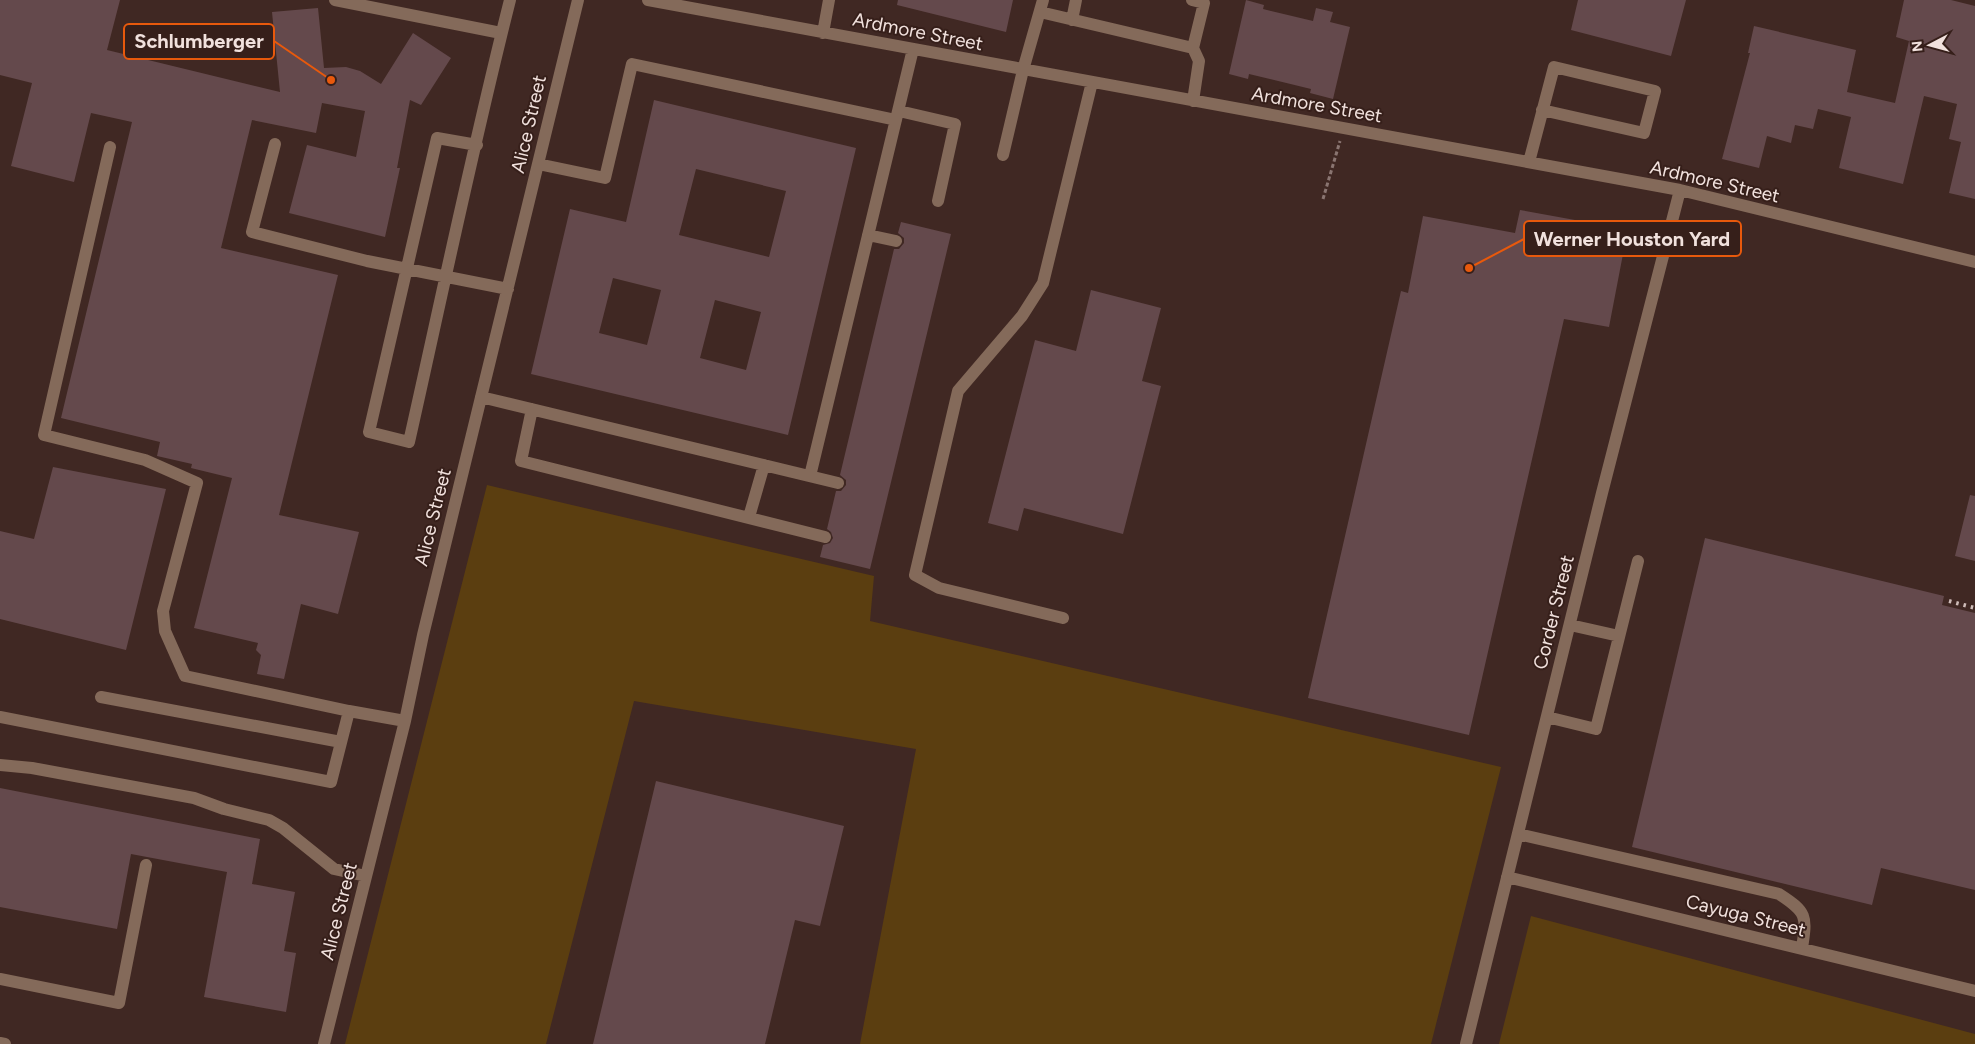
<svg xmlns="http://www.w3.org/2000/svg" width="1975" height="1044" font-family="Figtree,sans-serif">
	<rect width="100%" height="100%" fill="#402823"/>
	<!-- green -->
	<path fill="#5b3e10" d="M487,485L874,576L870,621L1501,767L1431,1044H860L916,749L634,701L546,1044H345Z
		M1531,916L1975,1034V1044H1499Z"/>
	<!-- building -->
	<path fill="#64494c" fill-rule="evenodd" d="M0,0H120L107,50L280,92L272,12L318,8L324,68L346,67L360,71L381,84L413,33L451,58L421,105L410,100L397,168H400L385,237L289,213L307,145L356,157L365,111L322,103L316,133L252,120L221,248L338,275L279,515L359,532L338,614L301,604L284,679L257,674L261,655L256,650L258,643L194,628L232,478L191,468L192,464L157,456L160,442L61,418L132,122L91,113L74,182L11,166L32,83L0,75Z
		M898,0H1013L1006,32L897,5Z
		M1246,0L1264,5L1263,9L1313,21L1316,8L1333,12L1330,22L1350,27L1333,99L1310,93L1311,89L1249,74L1248,79L1229,74Z
		M1578,0H1686L1671,56L1571,30Z
		M1904,0H1951L1975,6V199L1949,193L1961,142L1949,139L1957,104L1924,96L1903,184L1839,168L1851,117L1818,109L1813,129L1795,125L1791,143L1767,136L1759,168L1722,159L1750,53H1748L1754,26L1856,50L1847,92L1895,103L1909,41L1896,37Z
		M654,100L856,148L788,435L531,374L570,209L626,222ZM696,169L786,191L769,257L679,235ZM613,278L661,290L647,345L599,333ZM715,300L761,312L746,370L700,358Z
		M1520,210L1608,226L1604,250L1623,254L1609,327L1564,319L1469,735L1308,698L1401,291L1408,293L1423,216L1515,233Z
		M901,222L951,234L870,569L820,557L823,545L830,543L833,538L831,532L827,529L836,491H841L846,485V480L840,475L894,249H899L904,243V238L898,233Z
		M1091,290L1161,308L1142,381L1161,386L1123,534L1024,508L1018,531L988,523L1035,340L1076,351Z
		M53,467L166,489L126,650L0,619V531L34,539Z
		M1970,495L1975,496V561L1955,556Z
		M1705,538L1944,596L1942,605L1975,613V890L1881,868L1872,905L1632,847Z
		M656,781L844,826L820,926L795,920L765,1044H593Z
		M0,788L260,839L252,884L295,892L284,951L296,953L286,1012L204,997L227,872L131,854L117,929L0,907Z"/>
	<g fill="none" stroke-linecap="round" stroke-linejoin="round">
		<!-- path -->
		<path stroke="#8a7571" stroke-width="3" stroke-dasharray="4 2.5" stroke-linecap="butt" d="M1323,199L1340,141"/>
		<!-- minor -->
		<path stroke="#846a5a" stroke-width="12" d="M335,0L501,33
			M648,0L1680,190L1975,262
			M1192,0L1204,3L1193,48L1199,61L1193,101
			M1040,12L1193,48
			M1072,20L1076,0
			M823,33L829,0
			M899,111L955,124L938,201
			M275,144L252,232L367,261L508,289
			M477,145L437,138L369,432L409,442C442,295 473,146 510,0
			M110,147L44,435L145,460L197,483L163,611L165,631L185,676L349,711
			M1003,155L1023,70L1043,0
			M1529,162L1554,67L1655,91L1644,133L1542,110
			M538,164L605,178L632,64L896,120
			M868,235L896,241
			M481,397L838,483
			M532,409L521,461L825,537
			M810,476L913,49
			M749,517L764,465
			M1063,618L939,588L915,575L958,391L1022,316L1043,283L1092,82
			M1570,625L1619,636
			M101,697L341,742
			M0,717L331,782L349,711L405,721
			M1547,717L1596,729L1638,561
			M0,765L32,768L194,798L224,809L269,820L283,828L334,869L366,876
			M1518,834L1779,894C1807,912 1807,916 1802,948
			M1507,877L1975,991
			M0,979L119,1003L146,865
			M0,1043L5,1044
			M324,1044L405,721L423,635L578,0
			M1466,1044L1602,493L1680,190"/>
		<!-- rail -->
		<path stroke="#cebcb8" stroke-width="4" stroke-dasharray="2.5 5" stroke-linecap="butt" d="M1949,601L1975,608"/>
	</g>
	<g text-anchor="middle" stroke-width="4" stroke-linejoin="round" paint-order="stroke">
		<!-- street labels -->
		<g font-size="19" fill="#f1e1dd" stroke="#361f1a">
			<text transform="translate(918 31) rotate(11)" y="7">Ardmore Street</text>
			<text transform="translate(1317 104) rotate(10)" y="7">Ardmore Street</text>
			<text transform="translate(528 124) rotate(-77)" y="7">Alice Street</text>
			<text transform="translate(1715 181) rotate(13)" y="7">Ardmore Street</text>
			<text transform="translate(432 517) rotate(-76)" y="7">Alice Street</text>
			<text transform="translate(1553 612) rotate(-76)" y="7">Corder Street</text>
			<text transform="translate(338 911) rotate(-76)" y="7">Alice Street</text>
			<text transform="translate(1746 915) rotate(14)" y="7">Cayuga Street</text>
		</g>
	</g>
	<!-- callouts -->
	<path fill="none" stroke="#e8590c" stroke-width="2" d="M331 80L274 41M1469 268L1524 239"/>
	<g fill="#e8590c" stroke="#361f1a" stroke-width="2">
		<circle cx="331" cy="80" r="5"/>
		<circle cx="1469" cy="268" r="5"/>
	</g>
	<g fill="#361f1a" stroke="#e8590c" stroke-width="2">
		<rect x="124" y="24" width="150" height="35" rx="5"/>
		<rect x="1524" y="221" width="217" height="35" rx="5"/>
	</g>
	<g font-size="20" text-anchor="middle" font-weight="bold" fill="#f1e1dd">
		<text x="199" y="48">Schlumberger</text>
		<text x="1632" y="246">Werner Houston Yard</text>
	</g>
	<!-- north arrow -->
	<g transform="translate(1930 45) rotate(264)" stroke="#361f1a" stroke-width="4" paint-order="stroke">
	<path d="M0-4L9 19L0 12L-9 19Z" fill="#f1e1dd"/>
	<text y="-8" font-size="14" font-weight="bold" text-anchor="middle" fill="#f1e1dd">N</text>
	</g>
</svg>
